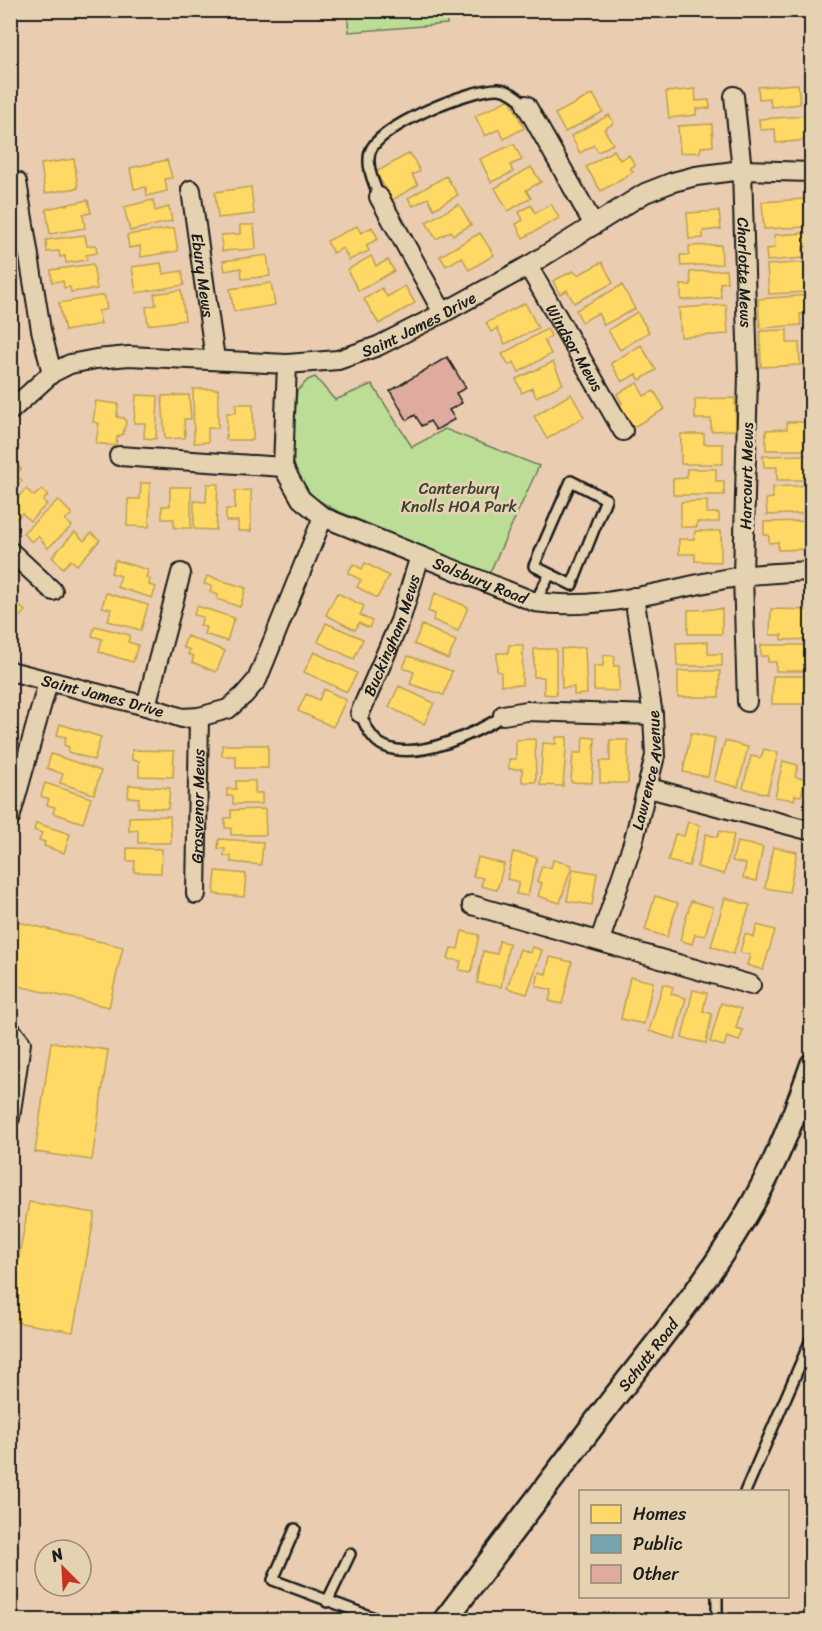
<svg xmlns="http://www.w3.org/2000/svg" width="822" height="1631" font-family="Sriracha,sans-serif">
	<rect width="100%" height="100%" fill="#eaccb0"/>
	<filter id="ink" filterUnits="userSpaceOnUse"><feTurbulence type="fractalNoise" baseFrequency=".0167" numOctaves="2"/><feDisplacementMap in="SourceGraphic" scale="12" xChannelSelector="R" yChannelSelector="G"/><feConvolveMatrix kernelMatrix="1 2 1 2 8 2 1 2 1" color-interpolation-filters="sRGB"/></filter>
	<g filter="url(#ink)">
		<!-- green -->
		<path fill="#bcdd96" stroke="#6c7c59" stroke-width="1.5" d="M347,11H446L447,24L349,32Z
			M473,11H513C501,20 486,19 473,11Z
			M315,377L335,400L372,384L412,447L445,429L539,466L489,574L335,510L313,497L303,484L295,468L292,449L297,391L308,380Z"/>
		<!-- homes -->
		<path fill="#ffd966" stroke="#bba050" stroke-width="1.5" d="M681,10H695L687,17Z
			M798,84L800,104L771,107L770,98L759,99L758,87Z
			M695,89L696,101L709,100L710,108L696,109V115L669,118L666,92Z
			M593,94L603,112L565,132L555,114Z
			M510,99L524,128L504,139L499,129L485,136L475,116Z
			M609,115L614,123L604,129L613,144L598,152L594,145L580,153L571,136Z
			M806,116L808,140L776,143L775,129L760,130L759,119Z
			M712,124L713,146L701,147L700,152L680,153L678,126Z
			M514,144L522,160L510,165L513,172L491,182L480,159Z
			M614,150L620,160L629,155L635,165L630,168L633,172L601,191L586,167Z
			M410,153L420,171L412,175L418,185L392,200L376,172Z
			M74,159L78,188L45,193L41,164Z
			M167,160L172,178L165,179L167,191L147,196L146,187L134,189L130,168Z
			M531,167L541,182L526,190L531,198L508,211L495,188Z
			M446,176L458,195L434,209L428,198L413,206L408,198Z
			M251,187L254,214L218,218L215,192Z
			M804,199L806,227L764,229L762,202Z
			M88,200L91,213L83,214L85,228L50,234L46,209Z
			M153,200L155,211L169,207L172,221L130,231L124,207Z
			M459,204L471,225L453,235L451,231L436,239L426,222Z
			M551,204L559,218L523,238L516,224L523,220L519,212L531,205L535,213Z
			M719,211L721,229L703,231V238L689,239L687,213Z
			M240,225H254L256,249L222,251L221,235L240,234Z
			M357,226L361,233L372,227L378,239L366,245L369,251L349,260L343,248L333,253L327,241Z
			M174,228L178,251L141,257L140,246L129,248L127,235Z
			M480,233L494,255L469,270L462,257L446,266L440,256Z
			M809,233L810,246L803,247V258L767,261L766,249L775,248L774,235Z
			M85,235L87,246L96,245L97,253L86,255L87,260L66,263L65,256L60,257L59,251L47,252L46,240Z
			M721,245L722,264L681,266L680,255H689V246Z
			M267,255L270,276L242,279L241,268L225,271L223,261Z
			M371,256L376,266L388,260L394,271L359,291L347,270Z
			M602,262L613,283L574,303L567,290L560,294L553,281L573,271L578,275Z
			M812,262V275H806L807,292L769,294L767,265Z
			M161,263L163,274L182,271L184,285L136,293L132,267Z
			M93,264L97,289L71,292L70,287L64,288L63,281L52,282L51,270Z
			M726,270L727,282L720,283L721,298L681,300V285H691L690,272Z
			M271,283L275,305L234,312L230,289Z
			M622,285L635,309L604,325L598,313L582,322L576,310Z
			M405,286L415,303L379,324L364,299L382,288L387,297Z
			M181,290L185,320L148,325L146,307L156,305L154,294Z
			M104,295L107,309L98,311L101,324L65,331L59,303Z
			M810,295L811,313L800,314L801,325L760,328L758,299Z
			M525,303L538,328L505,344L497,328L491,332L486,323Z
			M726,305L728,334L681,337L679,308Z
			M637,312L649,332L620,350L608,330Z
			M547,329L551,336L544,340L551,354L519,372L514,362L509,365L502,354Z
			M787,330V343H799L800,365L761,367L760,331Z
			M641,345L656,370L640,380L636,374L622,382L611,363Z
			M553,362L563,384L536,397L532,388L522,393L516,379Z
			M637,383L644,396L654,391L665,409L630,429L616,406L622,403L617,394Z
			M193,389H218V428H208V442L194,443Z
			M571,394L584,417L547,439L534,416Z
			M136,395L158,396L156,439L144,438L145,423H134Z
			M189,395L191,419H184L185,438L165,439L162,396Z
			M735,398L736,430L711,431V419H695V399Z
			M96,401L118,404L117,417L124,418L126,422L123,434L117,437L116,446L96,443L99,423L93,422Z
			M236,404H253V440H226L227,413H236Z
			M787,422H811L812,450H766V430L787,429Z
			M681,434H704V444H723V464H681Z
			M809,455V480H777V467H764L763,456Z
			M14,462L21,469L16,475L22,481L10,492V466Z
			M687,469H716V481H724V495H673V479L687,478Z
			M141,483H150L149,527L127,526L128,499H140Z
			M207,484H218L216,530L194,529V501L206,502Z
			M812,485V513L767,515L766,499L773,498V487Z
			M170,487H191V528H174V519H162V506H170Z
			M26,489L34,496L42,489L48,495L43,501L47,504L30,521L22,513L15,520L10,516V505Z
			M251,490V531H238V521H226V509H235V491Z
			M58,500L72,514L65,520L72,526L48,548L38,536L32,542L23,533Z
			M707,501V513H719V522H697V527H681V502Z
			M806,521L807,535H812V549L778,550V542L769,543V535H764V522Z
			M695,531H721V562L695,561V554H679V539H694Z
			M75,532L84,541L91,533L100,540L77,565L71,560L63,568L52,557Z
			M115,560L148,570L146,578L150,579L149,585L156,587L152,598L117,587L121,576L111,573Z
			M365,563L389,576L377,598L357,587L361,580L348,573L353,564L362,569Z
			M207,576L246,588L240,607L217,599L218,595L210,592L212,586L204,584Z
			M106,593L148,605L141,630L108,621L111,609L102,607Z
			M337,593L364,606L360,615L372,621L369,628L359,623L355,630L326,615Z
			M435,593L468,607L458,631L433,620L435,614L428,611Z
			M10,597L25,611L10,626Z
			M197,606L234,618L227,641L204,634L206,627L200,626L203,617L194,615Z
			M722,609V634H688V610Z
			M771,609L812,610L811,639L782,640V635H770Z
			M326,623L363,639L354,659L318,642Z
			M422,625L456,641L448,659L414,644Z
			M95,626L130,635L128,642L138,645L133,662L99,652L102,639L92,636Z
			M187,636L225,651L216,672L192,662L194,656L188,654L190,650L183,647Z
			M708,642V654H722V666H677L676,643Z
			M509,645H523L522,685H501V672L497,671V653H508Z
			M761,645H809V671H776V662H768V656H761Z
			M585,647L587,694L574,695V687L562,688L561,649Z
			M534,649H556V695L544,694V677H534Z
			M314,652L357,673L347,692L304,672Z
			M604,655L615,656L614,666H619V691L594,690V666H603Z
			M408,656L452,671L444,695L410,684L414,672L403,668Z
			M678,671H720L719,697H678Z
			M773,676H808V704H772Z
			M399,686L434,703L424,724L389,707Z
			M324,689L346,700L333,727L298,711L306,694L319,700Z
			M60,724L101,737L94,760L68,752L69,747L64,745L66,737L57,735Z
			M691,733L715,738L708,777L683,772Z
			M556,737H567L563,786L540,785L543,743L556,744Z
			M583,737L595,738L592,783L571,782L573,753H582Z
			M535,739L536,782H522V769H509V759H516V740Z
			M610,740H628V783H600V761H610Z
			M725,741L748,747L738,787L714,781Z
			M222,745H268V768H236V756H222Z
			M764,749L778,753L767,794L743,788L751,756L761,758Z
			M132,750L174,751L173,777L139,776V761L132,760Z
			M51,754L101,771L94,794L60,783L63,774L47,768Z
			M783,761L798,765L795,777L805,779L801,796L795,795L794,800L775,797Z
			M236,781H255V793H262V804H233V796H227V789H236Z
			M45,783L91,798L83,823L53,813L55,807L47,805L49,799L41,796Z
			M129,785L170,788L168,809L138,807L139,798L128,797Z
			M265,809L266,835H231V828H225V818H231V810Z
			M170,816L171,843H138V830L129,831V817Z
			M688,822L700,825L689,866L668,861L675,834L684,836Z
			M36,823L70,834L64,853L44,846L45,842L39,840L42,833L34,830Z
			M720,831L734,835L724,874L697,867L706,834L717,837Z
			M219,839L263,842L261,865L231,862V856H224L225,849L218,848Z
			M737,842L763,847L756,881L743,878L746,864L732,861Z
			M773,847L797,852L789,892L765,888Z
			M127,848L162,849L161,873L134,872L135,861H127Z
			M513,852L537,857L528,896L516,894L519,882L507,879Z
			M478,857L504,864L497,890L481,886L483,878L473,876Z
			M553,860L572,865L560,903L538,896L542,883L537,881L542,866L551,868Z
			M573,869L597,873L592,905L567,901Z
			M216,871L246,874L244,897L214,894Z
			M655,896L678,903L667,937L645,930Z
			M725,898L750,905L733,954L711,946Z
			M691,901L713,907L705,936L695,934L692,944L680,940Z
			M10,920L123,947L109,1007L10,984Z
			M757,925L775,930L763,970L747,965L750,955L740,952L745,934L754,937Z
			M462,931L479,935L471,972L459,970L461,961L448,959L451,948L458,949Z
			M499,941L509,943L501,987L477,983L483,951L497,954Z
			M532,947L542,950L527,994L507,988L520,949L530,953Z
			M550,957L572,962L562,1004L549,1001L552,990L536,986L539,972L546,974Z
			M630,977L653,982L644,1024L621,1019Z
			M663,984L673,987L671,994L686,998L675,1039L649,1031Z
			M693,990L707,993L703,1011L712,1014L706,1043L682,1038Z
			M721,1003L741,1009L736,1028L743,1030L739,1041L727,1037L724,1046L710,1042Z
			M51,1042L108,1050L92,1160L35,1152Z
			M29,1202L95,1213L73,1332L10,1321V1306Z"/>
		<!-- public -->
		<path fill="#76a5af" stroke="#5b7c83" stroke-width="1.5" d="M275,1614L290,1620H271Z"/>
		<!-- building -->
		<path fill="#deab9e" stroke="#1c1c1c" stroke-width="1.5" d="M447,357L466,388L456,393L462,403L449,410L455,419L436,430L430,421L422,426L415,415L407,420L390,391Z"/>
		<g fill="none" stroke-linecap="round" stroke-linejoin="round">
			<defs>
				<path id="service" d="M379,197C374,183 366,167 370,152C378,126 471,88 499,89C509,90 519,98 526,105
					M571,481L606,499L572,585L534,566Z
					M535,602L550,574
					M360,713C365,725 372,741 384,746C418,762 478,732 506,714
					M745,1492L812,1337
					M295,1529L273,1580L380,1620
					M717,1596V1620
					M327,1602L350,1554"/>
				<g id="minor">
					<path id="s1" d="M734,96L742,170L748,375L743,576L747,702"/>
					<path d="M526,105L594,225"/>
					<path d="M17,182L41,330L52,373"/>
					<path id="s2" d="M191,190L215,359"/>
					<path d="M379,197L443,313"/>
					<path id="s3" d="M528,266L623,431"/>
					<path id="s4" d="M287,364L283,467L301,499L323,517L535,602C605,612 674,586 743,576C766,573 789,572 812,571"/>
					<path id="s5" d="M10,411L52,373L70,364L96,359L129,356L287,364L338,360L378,346L443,313L528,266L645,193L673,182L696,176L742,170L812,172"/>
					<path d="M119,456L283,467"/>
					<path d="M10,551L53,591"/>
					<path id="s6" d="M10,671L146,706L182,718L199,717L228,709L244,695L257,680L323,517"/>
					<path d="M146,706L181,573"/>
					<path id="s7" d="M360,713L400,621L420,556"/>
					<path d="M503,715L527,711L653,715"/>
					<path d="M649,788L804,829"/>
					<path d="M10,818L48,682"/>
					<path id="s8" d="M196,894L199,717"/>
					<path d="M472,905L751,985"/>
					<path id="s9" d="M600,940L633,843L655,756L653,715L634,597"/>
					<path d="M10,1029L21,1043L10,1118"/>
				</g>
				<g id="tertiary">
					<path id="s10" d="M445,1620C499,1548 555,1476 610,1403C660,1339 713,1275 753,1203C778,1159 795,1113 812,1065"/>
				</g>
			</defs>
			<!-- service casing -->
			<use href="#service" stroke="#1c1c1c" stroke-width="14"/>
			<!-- minor casing -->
			<use href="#minor" stroke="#1c1c1c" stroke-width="22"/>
			<!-- tertiary casing -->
			<use href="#tertiary" stroke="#1c1c1c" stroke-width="27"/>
			<!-- service -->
			<use href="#service" stroke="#e4d2b0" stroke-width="9"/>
			<!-- minor -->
			<use href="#minor" stroke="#e4d2b0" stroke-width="18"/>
			<!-- tertiary -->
			<use href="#tertiary" stroke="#e4d2b0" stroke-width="22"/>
		</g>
	</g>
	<g text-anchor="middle" stroke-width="6" stroke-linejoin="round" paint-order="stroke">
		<!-- street labels -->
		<g font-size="16" fill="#1c1c1c" stroke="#e4d2b0">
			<text dy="6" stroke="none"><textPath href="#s1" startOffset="177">Charlotte Mews</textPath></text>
			<text dy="6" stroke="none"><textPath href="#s2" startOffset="86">Ebury Mews</textPath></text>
			<text dy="6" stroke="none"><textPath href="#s5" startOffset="434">Saint James Drive</textPath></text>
			<text dy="6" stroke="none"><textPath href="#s3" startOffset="94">Windsor Mews</textPath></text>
			<text transform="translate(746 476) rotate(-89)" y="6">Harcourt Mews</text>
			<text dy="6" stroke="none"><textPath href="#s4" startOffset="338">Salsbury Road</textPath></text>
			<text dy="6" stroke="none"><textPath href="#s7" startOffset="84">Buckingham Mews</textPath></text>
			<text dy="6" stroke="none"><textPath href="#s6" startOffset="96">Saint James Drive</textPath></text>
			<text dy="6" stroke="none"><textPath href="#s9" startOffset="177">Lawrence Avenue</textPath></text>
			<text dy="6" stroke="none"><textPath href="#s8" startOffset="88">Grosvenor Mews</textPath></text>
			<text dy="6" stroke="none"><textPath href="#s10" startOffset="334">Schutt Road</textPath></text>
		</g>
		<!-- park labels -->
		<g font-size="16" fill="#3c4334" stroke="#e4d2b0">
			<text x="459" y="494">Canterbury<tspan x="459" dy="18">Knolls HOA Park</tspan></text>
		</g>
	</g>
	<!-- margin -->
	<rect width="822" height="1631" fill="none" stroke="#e4d2b0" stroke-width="36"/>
	<rect x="18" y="18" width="786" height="1595" fill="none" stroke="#1c1c1c" stroke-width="2" filter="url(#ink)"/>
	<!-- legend -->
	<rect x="579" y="1490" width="210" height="108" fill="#e4d2b0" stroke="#948975" stroke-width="1.5"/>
	<rect x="591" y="1505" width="30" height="18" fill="#ffd966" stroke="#948975" stroke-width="1.5"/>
	<text x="633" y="1520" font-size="18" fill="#1c1c1c">Homes</text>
	<rect x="591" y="1535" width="30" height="18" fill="#76a5af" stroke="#948975" stroke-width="1.5"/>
	<text x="633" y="1550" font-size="18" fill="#1c1c1c">Public</text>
	<rect x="591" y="1565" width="30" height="18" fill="#deab9e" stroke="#948975" stroke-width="1.5"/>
	<text x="633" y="1580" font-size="18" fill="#1c1c1c">Other</text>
	<!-- north arrow -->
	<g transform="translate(63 1568) rotate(336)"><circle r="28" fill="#e4d2b0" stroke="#948975" stroke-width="1.5"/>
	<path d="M0-4.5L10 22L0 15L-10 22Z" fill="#c8321e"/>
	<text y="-9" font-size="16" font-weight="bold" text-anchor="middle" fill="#1c1c1c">N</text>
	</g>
</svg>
